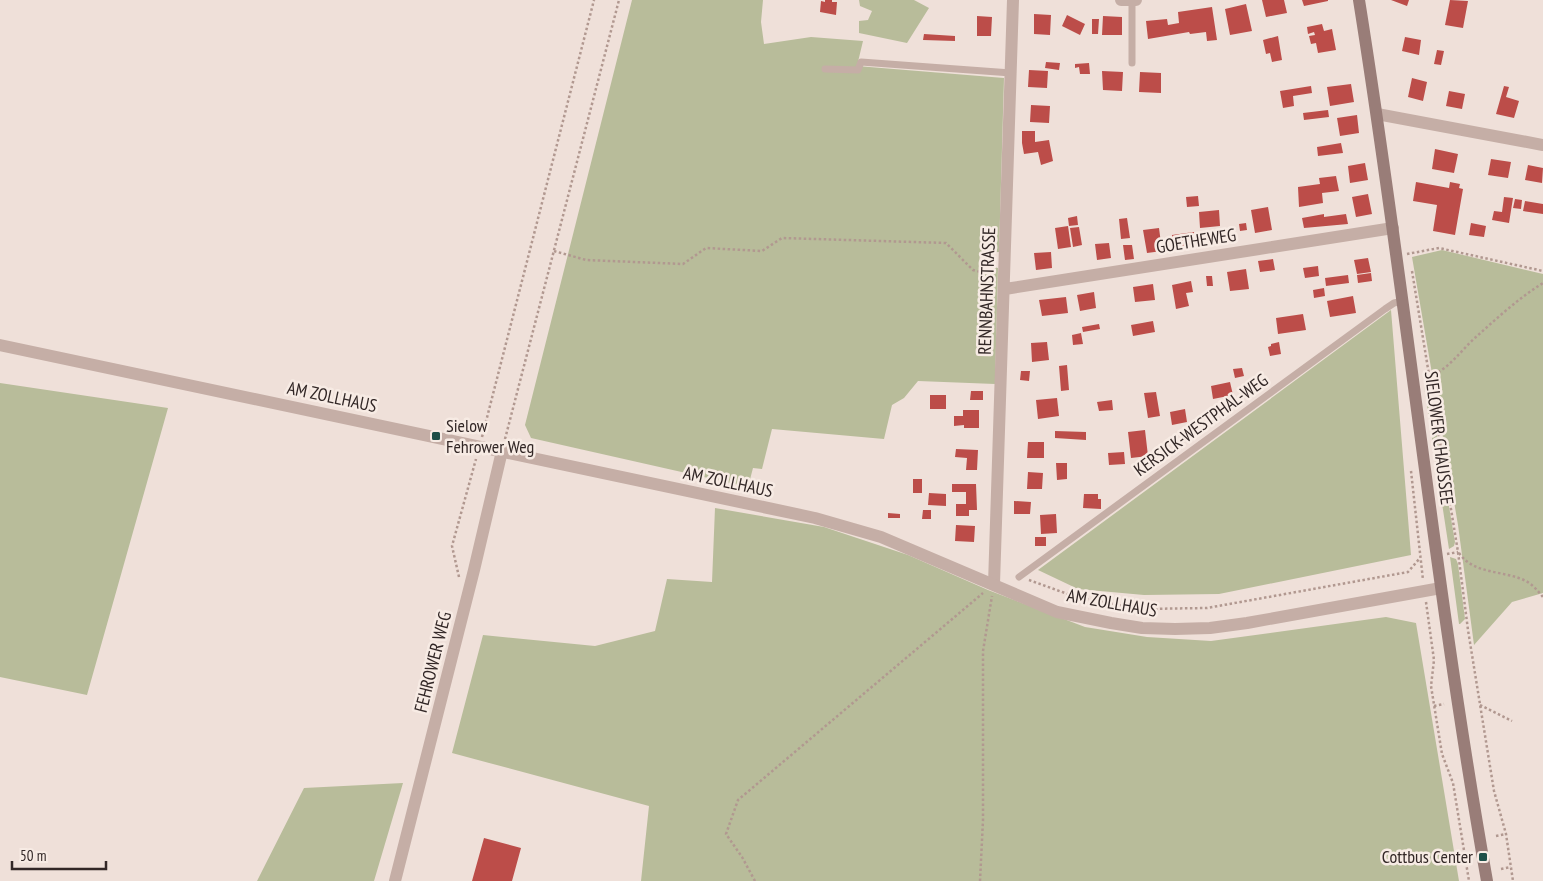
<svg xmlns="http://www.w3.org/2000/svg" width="1543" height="881" font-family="'PT Sans Narrow',sans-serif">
	<rect width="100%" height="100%" fill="#efe0d9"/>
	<!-- green -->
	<path fill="#b8bc9a" d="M632,0H763L761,22L764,44L811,37L863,41L857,66L1004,78L999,252L980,253L979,264L998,268L995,384L918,381L904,398L892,405L884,439L772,429L762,469L753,468L748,487L531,438L525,425Z
		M859,0H914L929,8L907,43L859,33V21L868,20L872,11L860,6Z
		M1442,250L1543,274V593L1512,602L1474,645L1458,525L1412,257Z
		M1391,310L1411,555L1219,594L1144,595L1078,589L1038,570Z
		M1428,382L1455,542L1454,546L1449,549L1424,386Z
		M0,383L168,408L87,695L0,677Z
		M715,508L824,527L908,555L988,590L1085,627L1147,637L1211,641L1386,617L1416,623L1459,881H641L649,806L452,753L483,635L595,646L655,631L667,579L712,582Z
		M1450,557L1456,559L1458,564L1465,619L1460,624H1459Z
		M403,783L374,881H257L304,788Z"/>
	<!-- building -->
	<path fill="#bc4d49" d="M825,0H832V2H837L836,15L820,12L821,1L825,2Z
		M1262,0H1284L1287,13L1266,17Z
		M1302,0H1328V1L1304,6Z
		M1391,0H1409L1407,6Z
		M1450,0L1468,1L1463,28L1445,25Z
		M1246,4L1252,31L1230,35L1225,9Z
		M1212,7L1217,40L1207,41L1206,32L1190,34L1189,32L1148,39L1146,21L1167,19L1168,25L1179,23L1178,12Z
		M1034,14L1051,15L1050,35L1034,34Z
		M1067,15L1085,24L1080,35L1062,26Z
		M977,16L992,17L991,36H977Z
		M1103,16L1122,17V35H1102Z
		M1092,19H1099L1098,34H1092Z
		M1322,24L1324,31L1332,29L1336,50L1318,53L1316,43L1311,44L1309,36L1315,35L1314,32L1308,34L1307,27Z
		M924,34L955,36V41L923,40Z
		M1278,36L1282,60L1272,62L1270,53L1266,54L1263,40Z
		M1405,37L1421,40L1419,55L1402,51Z
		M1437,50L1444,51L1441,65L1434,64Z
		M1046,62L1060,63L1059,70L1045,68Z
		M1089,63L1090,74H1080L1079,67L1075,68V64Z
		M1029,70L1048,71L1047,88L1028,87Z
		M1102,71L1123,72L1122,91L1103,90Z
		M1140,72L1161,73V93L1139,92Z
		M1412,78L1427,82L1423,101L1408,97Z
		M1351,84L1354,102L1330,106L1327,87Z
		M1311,86L1312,93L1293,96L1294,106L1283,108L1280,91Z
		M1504,86L1509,87L1506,97L1519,101L1514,118L1496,114Z
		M1449,91L1465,94L1462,109L1446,106Z
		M1031,105L1050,106L1049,123L1030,122Z
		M1328,110L1329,117L1304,120L1303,113Z
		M1357,115L1359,133L1340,136L1337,118Z
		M1022,131H1035V142L1049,140L1053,161L1041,165L1038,152L1024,154L1022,143Z
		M1341,143L1343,153L1318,156L1317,147Z
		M1435,149L1458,154L1454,173L1432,169Z
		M1491,159L1511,162L1508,178L1488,175Z
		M1365,163L1368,180L1350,183L1348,166Z
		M1528,165L1543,168L1542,183L1525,180Z
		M1336,176L1339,191L1322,193L1323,203L1299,207L1298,187L1320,184L1319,178Z
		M1416,182L1449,188L1450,182L1460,184L1459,188L1463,189L1455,235L1433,231L1437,205L1413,201Z
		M1368,194L1372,214L1356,217L1352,197Z
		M1198,196L1199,206L1187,207L1186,197Z
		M1504,197L1513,198L1509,223L1492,220L1494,211L1502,212Z
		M1515,199L1522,200L1521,209L1513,208Z
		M1525,201L1543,204V214L1523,211Z
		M1268,207L1272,230L1255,233L1251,210Z
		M1219,210L1220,226L1200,228L1199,212Z
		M1324,214V217L1346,214L1348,224L1304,228L1302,218Z
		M1077,216L1078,225L1069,226L1068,218Z
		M1127,218L1130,238L1121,239L1119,219Z
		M1246,223L1247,230L1240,231L1239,224Z
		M1471,223L1486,226L1484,237L1469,235Z
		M1068,226L1071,247L1058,249L1055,228Z
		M1079,227L1082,245L1073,247L1070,228Z
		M1159,228L1162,251L1147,253L1143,230Z
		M1194,232L1196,245L1174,248L1172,235Z
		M1109,243L1111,258L1097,260L1095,244Z
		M1123,245H1132L1134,259L1125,260Z
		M1051,252L1052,268L1036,270L1034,253Z
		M1368,258L1371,272L1357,274L1354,260Z
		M1273,259L1275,270L1260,272L1258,261Z
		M1318,266L1319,276L1305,278L1303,268Z
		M1246,269L1249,289L1230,291L1227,272Z
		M1371,273L1372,281L1358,283L1357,275Z
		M1348,275L1349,283L1326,286L1325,278Z
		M1206,276H1212L1213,286H1207Z
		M1191,281L1193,292L1186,293L1189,306L1176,309L1172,285Z
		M1153,284L1155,300L1135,302L1133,287Z
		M1324,288L1325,296L1314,298L1313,290Z
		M1094,292L1096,308L1080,311L1077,295Z
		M1353,296L1356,313L1330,317L1327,301Z
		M1066,297L1068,313L1042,316L1039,300Z
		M1303,314L1306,330L1278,334L1276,318Z
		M1153,321L1155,332L1133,336L1131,325Z
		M1099,324L1100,329L1083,332L1082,327Z
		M1081,333L1083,344L1073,345L1072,335Z
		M1047,342L1049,360L1032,362L1031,343Z
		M1279,342L1281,354L1270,356L1268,347L1271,346V344Z
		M1067,365L1069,390L1061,391L1059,366Z
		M1242,368L1244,376L1235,378L1233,369Z
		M1021,371H1030L1029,381L1020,380Z
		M1230,382L1233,395L1213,399L1211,386Z
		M971,391H983V400H970Z
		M1156,392L1160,416L1148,418L1144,393Z
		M930,395H946V409H930Z
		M1057,398L1059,416L1038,419L1036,400Z
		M1112,400L1113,410L1099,411L1097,402Z
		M1185,409L1187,422L1172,425L1170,412Z
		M963,410H979V428H964V425L954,426V416H963Z
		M1145,430L1148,456L1131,458L1128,432Z
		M1055,431L1086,432V440L1055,438Z
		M1028,442H1044V458H1027Z
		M956,449L978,450L977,470H966L967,458L955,457Z
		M1124,452L1125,464L1109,465L1108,453Z
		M1056,463H1067V479L1057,480Z
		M1028,472L1043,473L1042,489H1027Z
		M913,479H922V493H913Z
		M952,484H976L977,510H969V516H956V504H966V492H952Z
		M929,493L946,494V506L928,505Z
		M1084,494H1098V499H1101V509L1083,508Z
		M1014,501L1031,502L1030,514H1014Z
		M923,510H931V519H922Z
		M888,513L900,514V518H888Z
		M1056,514L1057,533L1041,534L1040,515Z
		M956,525L975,526L974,542L955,541Z
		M1035,537H1046V546H1035Z
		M484,838L521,848L512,881H472Z"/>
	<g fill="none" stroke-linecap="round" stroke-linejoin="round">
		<!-- path -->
		<path stroke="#b19890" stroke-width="2.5" stroke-dasharray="2.5 2.5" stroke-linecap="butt" d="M554,251L586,260L683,264L706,248L762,251L782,238L946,243L973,270L992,275
			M1407,254L1439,248L1543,271
			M1412,271L1458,552L1468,630L1494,791L1506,834L1513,881
			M1424,377C1446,374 1459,352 1476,337C1497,318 1519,298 1543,283
			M482,437L594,0
			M505,439L619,0
			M1411,471L1423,580
			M1459,553C1474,575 1504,570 1526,581C1533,585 1538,591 1543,597
			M1447,554L1458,552
			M459,577L452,546L476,459
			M1029,580L1076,597L1141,609L1207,608L1408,572L1420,558
			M1426,602L1434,660L1431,686L1442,754L1453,783L1469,881
			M1480,705L1512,721
			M1434,706L1444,704
			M1496,836L1506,834
			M1501,869L1511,867
			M755,881L742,857L726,834L738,800L983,593
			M980,881L983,820V651L992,596"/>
		<!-- service -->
		<path stroke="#c5aea6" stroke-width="7" d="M1132,0V63
			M825,69L858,70L861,62L1011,73
			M1019,577L1385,309L1394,303L1403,301"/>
		<!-- minor -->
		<path stroke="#c5aea6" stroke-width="12" d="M1121,0H1136
			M1377,114L1543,145
			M1005,289L1393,228
			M994,584L1013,0
			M395,881L474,570L502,451"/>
		<!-- tertiary -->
		<path stroke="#c5aea6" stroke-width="12" d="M0,345L815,518L881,537L1057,612L1111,623L1142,628L1175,629L1210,628L1247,623L1441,588"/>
		<!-- secondary -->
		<path stroke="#997d78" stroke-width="12" d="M1359,0C1406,293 1435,589 1487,881"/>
	</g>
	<!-- markers -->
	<g fill="#1f5049" stroke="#f7ebe4" stroke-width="2">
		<rect x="431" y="431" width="10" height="10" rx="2.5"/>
		<rect x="1478" y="852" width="10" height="10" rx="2.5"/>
	</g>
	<g text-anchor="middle" stroke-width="5" stroke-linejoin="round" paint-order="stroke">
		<!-- street labels -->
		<g font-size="18" fill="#322726" stroke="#f7ebe4">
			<text transform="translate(1196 241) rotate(-9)" y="6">GOETHEWEG</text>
			<text transform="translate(987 291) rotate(-88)" y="6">RENNBAHNSTRASSE</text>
			<text transform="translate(332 397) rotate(12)" y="6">AM ZOLLHAUS</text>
			<text transform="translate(1201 425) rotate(-36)" y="6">KERSICK-WESTPHAL-WEG</text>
			<text transform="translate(1439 438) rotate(83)" y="6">SIELOWER CHAUSSEE</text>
			<text transform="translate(728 482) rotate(12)" y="6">AM ZOLLHAUS</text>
			<text transform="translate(1112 603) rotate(10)" y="6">AM ZOLLHAUS</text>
			<text transform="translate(433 662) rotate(-76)" y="6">FEHROWER WEG</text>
		</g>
		<!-- poi labels -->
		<g font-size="18" fill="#322726" stroke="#f7ebe4" text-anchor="start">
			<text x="446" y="432">Sielow<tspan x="446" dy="21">Fehrower Weg</tspan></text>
			<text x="1473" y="863" text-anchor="end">Cottbus Center</text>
		</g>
	</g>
	<!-- scale -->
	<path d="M12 861v8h94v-8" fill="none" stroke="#322726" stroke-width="2.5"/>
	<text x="20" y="861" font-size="15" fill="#322726" stroke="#f7ebe4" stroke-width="4" paint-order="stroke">50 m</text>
</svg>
